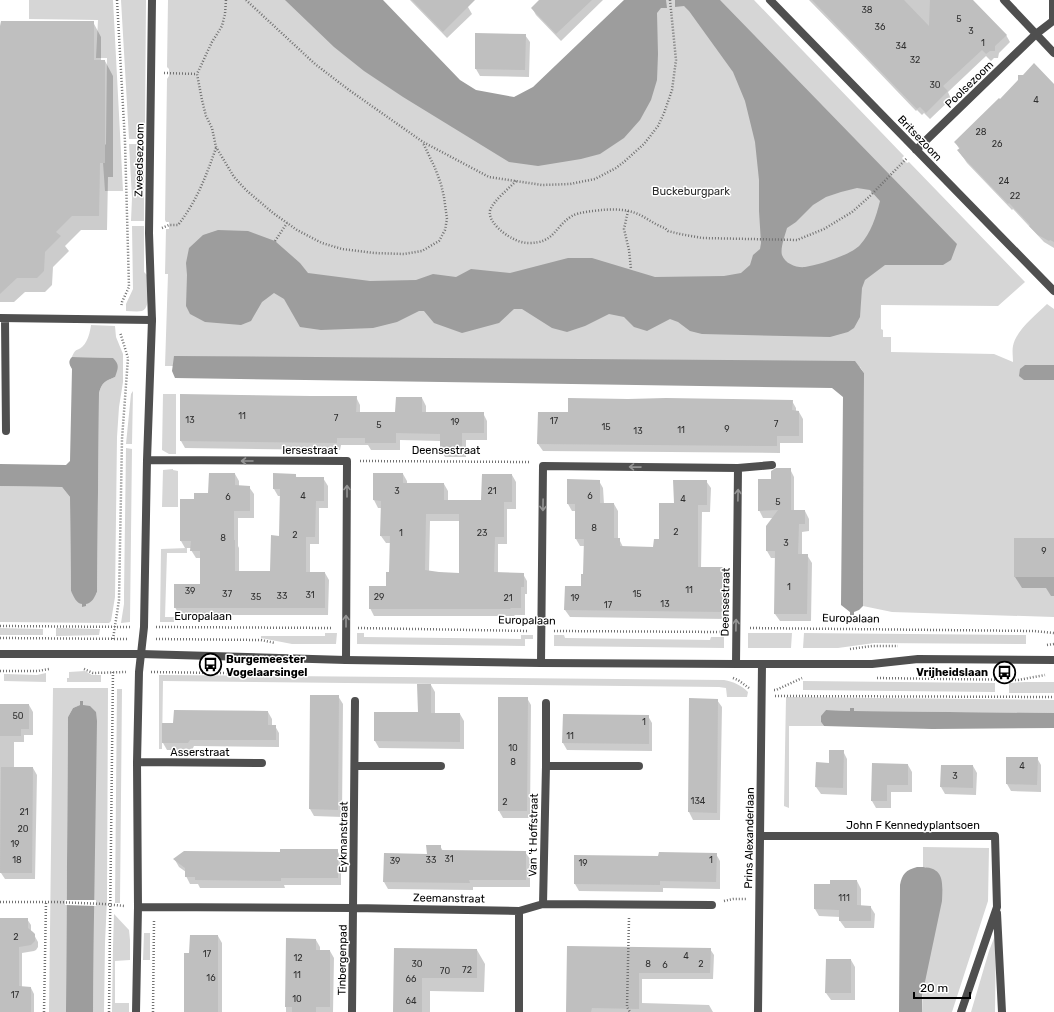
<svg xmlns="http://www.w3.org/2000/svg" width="1054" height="1012" font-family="Rubik,sans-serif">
	<rect width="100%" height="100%" fill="#fff"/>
	<!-- green -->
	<path fill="#d6d6d6" d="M29,0H113L123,191H105L102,148L106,144L107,58H96L98,20L29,19Z
		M121,0H146L145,127L138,134V139H129Z
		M168,0H375L463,96L517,109L637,0H754L904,156L902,158L907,163L909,162L1025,282L998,306L881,305V329L883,330V337H891V352L994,354L1013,362C1013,357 1012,351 1013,346C1016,330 1036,315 1047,304L1054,309V365H1025L1054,372V617L892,612L863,606L864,373L860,367L165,366L168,274H165L166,229H169V222H166L165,220L167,79L169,76V69L167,67Z
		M129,144H138V160L144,166V221H131L132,198Z
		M132,226H144V272L148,276C148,284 151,308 142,311C137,312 131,311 126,311V304L133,289Z
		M91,325L115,326L116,337L123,354V382L119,407L117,437L115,597L111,621L109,623L0,622V486L62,487L70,497L71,591L82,604V606L97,593L99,393C102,382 105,381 115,377L113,358L72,357C76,347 77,352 83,346C88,341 90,332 91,325Z
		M133,391L132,444H126L131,394Z
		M163,394H176V454H169L162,450Z
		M126,448L132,449L130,622L121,623L124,604V594Z
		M173,469V470L178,471V507H162L163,470Z
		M187,548V553H167L165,617H174V622H160L161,549Z
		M0,628L43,629V635H0Z
		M56,628L100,629L99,635L56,636Z
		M325,633H337L336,644H292L261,638V636H325Z
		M357,633H364V637L521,639V635H533V639H525V646L357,644Z
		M748,633H792L791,648H748Z
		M804,633L1026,635V644L874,643L838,648H803Z
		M554,635H564L565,638L710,640L711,637H724V648L554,646Z
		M85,671L92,675H101V682H67V678H69V672Z
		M46,673V682L4,681V674L37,675Z
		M159,675L724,680C734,682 741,685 748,692L747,697H727L726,688L719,687L163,681L162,749H159Z
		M803,681L995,683V692L803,690Z
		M1025,682H1054V693H1009V683Z
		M53,688H108L107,900L105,943L104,1012H93L94,916L83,702L80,701V705L73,708L68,717L66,1012H49Z
		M117,689H122L120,903H115Z
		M786,697L1054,700V713L854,711V708L850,711L826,710L821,722L824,726H789V808L784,806Z
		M923,847L989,848L988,901L952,1012H922L926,867H923Z
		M114,914L129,930L130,940V960L115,961V1003H129V1012H112L113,946Z
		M144,933H150V960H143Z
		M996,933L995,1012H971L989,951Z"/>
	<!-- water -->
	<path fill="#9d9d9d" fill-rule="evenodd" d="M285,0H383L460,80L476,90L514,97L533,87L624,0H666L667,8H661L657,13L658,54L657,80L651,100L640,120L624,138L600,154L581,159L538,166L509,162L403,97L364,71L334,47Z
		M675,0H720L957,244L951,260L943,265H885L865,280L862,288L860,317L854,328L848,332L830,337L702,334L690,331L678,322L670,319L647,331L634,327L624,317L609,314L585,326L567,332L552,328L522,309H514L499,323L462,333L434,323L424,311H419L397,322L373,328L321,330L300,327L284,299L274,293L262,302L251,321L241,325L205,322L190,314L186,306L187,275L186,263L189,248L203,235L218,230L248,231L275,241L300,263L308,273L370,281L416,280L433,274L456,277L471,269L510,273L568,258H592L655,277L724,276L741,273L750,265L753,255L760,249L761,243L759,211V180L755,142L745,101L733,72L689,11L684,6L675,7ZM857,188L870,190L880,201C876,217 871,233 860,245C851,255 818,265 805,267C797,268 785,264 782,255C780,249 785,235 787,228L796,222L813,205L826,197L841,192Z
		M174,356L855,361L864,373L863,606L859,610L854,612V615H850V612L841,605L843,397L832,388L175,378L172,371Z
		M72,357L113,358C120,365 118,368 115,377C105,381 102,382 99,393L97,592C94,598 92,603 86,604V606L82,607V604C76,603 74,597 71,591L70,497L62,487L0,486V464L66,465L70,461L72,369C69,364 68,361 72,357Z
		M1025,365H1054V380H1024L1019,376L1020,369Z
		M80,701H83V705L90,706L96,712L97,721L94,916L93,1012H66L68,717L73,708L80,705Z
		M850,708H854V711L1054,713V728L932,729L824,726L821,722V716L826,710L850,711Z
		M917,867C944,866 943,879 942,901L922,996V1012H899L900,885C902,874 906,870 917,867Z"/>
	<!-- pier -->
	<path fill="#fff" d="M65,900H96V906L65,905Z"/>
	<!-- shadow -->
	<path fill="#0003" fill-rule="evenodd" d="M410,0H461L468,7L472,14L447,38Z
		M541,0H603L561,41L536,15L532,8Z
		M809,0H972L1006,35L1010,42L999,53L998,58H994L991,61L986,56L948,92L951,99L930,119L924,113L922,115L917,110L916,111L849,41Z
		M93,22L101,37V61H105L113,76V177H108L107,230H81L65,246L69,251L53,267L52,285L45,292H25L14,302H0V27Z
		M525,35L530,42L529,77L480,76L476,69Z
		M1054,85V248L1044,242L1013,209L1012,210L967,163L958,150H960L955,142L1000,100Z
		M181,395L356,397L360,405V413H396L422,398L426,406V413H483L487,421V440H466V457H445L441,450V441L400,440V450H371L368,445H341L340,450L185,448L181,441Z
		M792,401L796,408V412H799L803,419V443H780V453L543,451L538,444L539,413H569Z
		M790,469L794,477V511H805L809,519V531L802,532V555H807L812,563L811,621H780L775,614L776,558H771L767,551L774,518H763L759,510L772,480Z
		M235,474L239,481V487H249L254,494V518H238V546L239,548V572H271L280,537L281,496H278L274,489L295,475L297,478H323L328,486V508H319V544H310V573H325L329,580L328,615H179L175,607L201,585V558H196L191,550V548H185L181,541L195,500L209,494Z
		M374,474H403L407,481V484H444L448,491V501L482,502L512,475L516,482V509H507V544H498V573L523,574L527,581V594H525V615H515L514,616H374L370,608L387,587L390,573L391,543H386L381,536L382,508H378L374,500ZM430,521H460V574L429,572Z
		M599,481L603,488L604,504H614L618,511V539H619L623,547L654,548L660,540L675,504L706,481L711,488L710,512H702L701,568H723L727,575L726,619L570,617L565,610L582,587L584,575V546H580L576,539V511H572L568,504Z
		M1054,539V596H1051L1046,588H1022L1015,577Z
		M431,685L435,692V714H460L464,721V749L379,748L375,741L419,713Z
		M311,696H338L343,704L342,817L314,816L310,809Z
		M527,698L531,705L530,818H503L499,811Z
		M690,699L717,700L722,707L720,820H693L689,812Z
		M0,705H29L33,712V735H24V742H14V768H33L37,775L35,879H5L1,873L2,870H0Z
		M268,712L272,719V726H275L279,733V747L194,746L192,750H167L163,743Z
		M648,716L652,723V751L567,750L563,743Z
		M843,751L847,759V795L821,794L816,787L817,763L830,764Z
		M1007,758H1037L1041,765V792L1011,791L1007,784Z
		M873,764L908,765L912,772V792H891V808H876L872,801Z
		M942,766H973L977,773L976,795L945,794L941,787Z
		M440,846L443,851L525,852L530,859V887H473V890L388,889L384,882L385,854L428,855Z
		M337,850L341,858V885H284L285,888H200L198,884H190L186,876V872L179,867L175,860Z
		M716,854L720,861V889L663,888V892L579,891L575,884L659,857Z
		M857,881L861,889V906H870L875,914L874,928H845L840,921V917L819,916L815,909V885H831Z
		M0,919H27L31,925V932L33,933L38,942V947L36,950L34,951L22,953V987L31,988L34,994V1012H0Z
		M218,936L222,943V1012H185L190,954Z
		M286,939L316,940L320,947V951H330L334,958L333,1012H286Z
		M568,947L710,949L714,955L713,979H642V1003L709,1005L713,1012H567Z
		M395,949L477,950L485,964L484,992L430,991V1012H394Z
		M851,960L855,967V1000H831L826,993Z"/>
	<!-- building -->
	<path fill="#bfbfbf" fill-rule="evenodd" d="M412,0H475L443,32Z
		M539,0H592L556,34L531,8Z
		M812,0H904L929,26L930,0H973L1007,35L995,46V51H990L986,54L982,50L943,86L948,91L926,113L920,107L917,109L912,104Z
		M1,21H94V60H105V163H100L99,216H72L56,232L61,236L45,252L44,271L37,278H17L0,294V26Z
		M475,33L526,34L525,70L475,69Z
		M1034,63L1054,84V242L1050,240L1049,241L1038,235L1029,226L1030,225L1009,203L1008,204L962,156L957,150L960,148L954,142L999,98L1000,99L1018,80V75H1023Z
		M180,394L311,396H357L356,412H395L396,397H422V412H484V433H462V450H440V434L396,433V443H365V438H337V443L180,441Z
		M568,398L628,399L666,398L793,400L792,410L799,411V436H777V446L537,444L538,412H568Z
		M776,468H791V510H805V524H799L798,554H808L807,614H774L775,551H766V526L778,510L758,511V479H771V471Z
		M209,473H235V485L250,486V511H234V540H235V571H270L271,535L279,536L280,489H273V473L296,474V477H324V501H316L315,537H306V572H325V608H174V584H200V551H190L191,541H180V499H194V493H208Z
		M373,473H403V483H444V500H481L482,474H512V502H504V537H495L494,572L524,573V587H521V608H511L510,609H369V586H386V572H389L390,536H380L381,501L373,500ZM426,514H459V573L439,572L425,570Z
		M567,479L600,480V503H614V538H620V546L653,547L654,539H659V503H674L673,480H707V505H698V567H723V612L564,610L565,586H581V574H583L584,539H575V504H567Z
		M1014,538H1054V577H1014Z
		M417,684H431V713H460V742L374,741V712H418Z
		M310,695H339L338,810L309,809Z
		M498,697H528L527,811H498Z
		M689,698L718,699L717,813L688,812Z
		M0,704H29V729H21V736H0Z
		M174,710L268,711V725H276V740H190L188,743H162V723H173Z
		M563,714L649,715V744L562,743Z
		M829,750H844L843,788L815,787L816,762L829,763Z
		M1006,757H1038L1037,785L1006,784Z
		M872,763L908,764V785H887V801H871Z
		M941,765H973V788L940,787Z
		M1,767H33L32,873H0Z
		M426,845H441V850L526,851V880H469L470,883L383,882L384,853L427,854Z
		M280,849H338V878H281V881L195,880V877H185V868L173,859L184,851L280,852Z
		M659,852L717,853L716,882L660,881V885L574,884V855L658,856Z
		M830,880H857V905L871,906V921H839V910L814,909V884H830Z
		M0,918H28V928L33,932L35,934V941L31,945L19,947V986L31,987V1012H0Z
		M190,935H218V1012H184V953H189Z
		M286,938L316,939V950H330V1007H316V1012H292V1007H285Z
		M567,946L711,948L710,973H639V1009L592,1008L591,1012H566Z
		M394,948L477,949V978H422V1012H393Z
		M826,959H851V993H825Z"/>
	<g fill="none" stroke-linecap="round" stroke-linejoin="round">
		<!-- path -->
		<path stroke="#717171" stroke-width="2.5" stroke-dasharray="1 2" stroke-linecap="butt" d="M117,0L125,142L129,287L122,302L121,307
			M226,0L225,14L222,26L212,42L197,74L202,100L206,116L212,128L216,147L234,177L246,190L273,213L297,230L318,241L322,243L342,249L374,253L404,254L422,251L439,241L445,230L447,219L444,197L441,184L435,168L423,143
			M246,0L315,64L349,90L423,142L489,177L542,185L570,184L595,179L616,168L625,161L644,144L658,126L664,113L672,90L676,60L670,0
			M164,73L197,74
			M516,181C510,187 494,201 491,208C485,219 503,234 512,238C517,241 523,243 529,243C555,243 554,227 572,216C579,212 593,211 602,210C613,209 627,209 638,214C647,218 655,225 665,228L668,231L680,234L702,238L797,240L824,229L852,212L870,196L907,158
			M628,211L624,229L629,250L631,269
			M162,228L169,225H178C197,201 206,176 216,148
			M275,241L287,223
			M360,461L531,462
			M0,626L131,627
			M156,627L333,628
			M358,628L529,631
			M750,628L1034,631L1054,633
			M554,631L723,632
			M0,638L129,639
			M113,639L119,600L122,439L128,358L120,332
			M156,639L261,640L275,643
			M1047,645L1054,644
			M850,649L872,646H898
			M84,669L93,673L126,672
			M0,671H38L49,669
			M151,672L288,674
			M733,678L738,680L749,688
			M877,678L1018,680L1045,675
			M774,690H776L802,678
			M775,696L1054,697
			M724,901L733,899H746
			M0,902H57L104,904L125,906
			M629,918L627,1007L630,1012
			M44,1012L46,902
			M109,1012L113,670
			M153,1012L154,921"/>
		<!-- service -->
		<path stroke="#4f4f4f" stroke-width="8" d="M0,318L152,320
			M5,319L6,431"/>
		<!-- minor -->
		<path stroke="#4f4f4f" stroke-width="8" d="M770,0L1054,291
			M1004,0L1054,53
			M916,150L1036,34L1053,21V0
			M147,460L347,461L346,660
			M738,468L772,465
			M541,663L543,466L738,468L736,664
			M137,762L262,763
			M355,766H441
			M546,766H639
			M760,836H995L997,907L961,1012
			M543,904L546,766V703
			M138,907L353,908L519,911L543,904L712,905
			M997,913L1002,1012
			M136,1012L138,907L137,762L139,672L144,627L147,460L152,320L149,233L152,0
			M352,1012L355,701
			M519,1012V911"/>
		<!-- tertiary -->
		<path stroke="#4f4f4f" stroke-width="8" d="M0,654H141L346,660L541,663L736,664H872L918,659L1054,660
			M758,1012L762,664"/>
	</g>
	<!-- one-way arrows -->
	<defs><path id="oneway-shaft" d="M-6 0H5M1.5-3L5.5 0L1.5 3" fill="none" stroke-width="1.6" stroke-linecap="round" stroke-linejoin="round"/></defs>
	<g stroke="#959595">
		<use href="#oneway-shaft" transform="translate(247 461) rotate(-180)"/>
		<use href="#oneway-shaft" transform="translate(635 467) rotate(-179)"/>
		<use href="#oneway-shaft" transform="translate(347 491) rotate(-90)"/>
		<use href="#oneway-shaft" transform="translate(738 495) rotate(-89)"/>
		<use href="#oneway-shaft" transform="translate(543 505) rotate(91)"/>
		<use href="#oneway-shaft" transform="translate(346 621) rotate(-90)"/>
		<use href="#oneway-shaft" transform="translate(736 625) rotate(-89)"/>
	</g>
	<!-- icons -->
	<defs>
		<symbol id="bus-ring" viewBox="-11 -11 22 22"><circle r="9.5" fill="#fff" stroke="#000" stroke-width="1.5"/><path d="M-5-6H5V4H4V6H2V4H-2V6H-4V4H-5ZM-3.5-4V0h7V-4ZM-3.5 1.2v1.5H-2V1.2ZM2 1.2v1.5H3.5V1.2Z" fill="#000"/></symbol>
	</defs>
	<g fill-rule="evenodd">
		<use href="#bus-ring" x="198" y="652" width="25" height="25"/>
		<use href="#bus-ring" x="992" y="660" width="25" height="25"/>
	</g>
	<g text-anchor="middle" stroke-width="3" stroke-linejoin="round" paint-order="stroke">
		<!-- number labels -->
		<g font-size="9" fill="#303030">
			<text x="867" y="13">38</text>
			<text x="959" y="22">5</text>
			<text x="880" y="30">36</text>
			<text x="971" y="34">3</text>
			<text x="983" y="46">1</text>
			<text x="901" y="49">34</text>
			<text x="915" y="63">32</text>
			<text x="935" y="88">30</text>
			<text x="1036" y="103">4</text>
			<text x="981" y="135">28</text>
			<text x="997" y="147">26</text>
			<text x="1004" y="184">24</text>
			<text x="1015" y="199">22</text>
			<text x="242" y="419">11</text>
			<text x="336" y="421">7</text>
			<text x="190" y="423">13</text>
			<text x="554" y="424">17</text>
			<text x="455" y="425">19</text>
			<text x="776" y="427">7</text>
			<text x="379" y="428">5</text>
			<text x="606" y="430">15</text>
			<text x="727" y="432">9</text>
			<text x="681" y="433">11</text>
			<text x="638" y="434">13</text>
			<text x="397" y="494">3</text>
			<text x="492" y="494">21</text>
			<text x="303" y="499">4</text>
			<text x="590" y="499">6</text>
			<text x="228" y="500">6</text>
			<text x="683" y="502">4</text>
			<text x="778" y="505">5</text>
			<text x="594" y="531">8</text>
			<text x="676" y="535">2</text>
			<text x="401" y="536">1</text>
			<text x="482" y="536">23</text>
			<text x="295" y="538">2</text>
			<text x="223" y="541">8</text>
			<text x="786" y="546">3</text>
			<text x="1044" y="554">9</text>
			<text x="789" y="590">1</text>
			<text x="689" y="593">11</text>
			<text x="190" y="594">39</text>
			<text x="227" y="597">37</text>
			<text x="637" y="597">15</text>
			<text x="310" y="598">31</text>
			<text x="282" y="599">33</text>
			<text x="256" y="600">35</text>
			<text x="379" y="600">29</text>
			<text x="508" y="601">21</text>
			<text x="575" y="601">19</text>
			<text x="665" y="607">13</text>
			<text x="608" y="608">17</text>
			<text x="18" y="719">50</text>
			<text x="644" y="725">1</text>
			<text x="570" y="739">11</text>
			<text x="513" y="751">10</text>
			<text x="513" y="765">8</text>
			<text x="1022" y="769">4</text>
			<text x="955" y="779">3</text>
			<text x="698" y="804">134</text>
			<text x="505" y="805">2</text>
			<text x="24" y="815">21</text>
			<text x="23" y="832">20</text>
			<text x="15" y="847">19</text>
			<text x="449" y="862">31</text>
			<text x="17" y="863">18</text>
			<text x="431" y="863">33</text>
			<text x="711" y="863">1</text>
			<text x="395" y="864">39</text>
			<text x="583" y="866">19</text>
			<text x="844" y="901">111</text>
			<text x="16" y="940">2</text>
			<text x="207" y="957">17</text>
			<text x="686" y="959">4</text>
			<text x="298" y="961">12</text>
			<text x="417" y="967">30</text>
			<text x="648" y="967">8</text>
			<text x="701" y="967">2</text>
			<text x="665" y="968">6</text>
			<text x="467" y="973">72</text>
			<text x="445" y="974">70</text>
			<text x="297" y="978">11</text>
			<text x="211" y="981">16</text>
			<text x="411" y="982">66</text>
			<text x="15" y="998">17</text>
			<text x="297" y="1002">10</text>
			<text x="411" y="1004">64</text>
		</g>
		<!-- street labels -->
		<g font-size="11" fill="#000" stroke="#fff">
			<text transform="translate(969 84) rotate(-44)" y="4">Poolsezoom</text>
			<text transform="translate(920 138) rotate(46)" y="4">Britsezoom</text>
			<text transform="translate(139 160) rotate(-89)" y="4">Zweedsezoom</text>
			<text x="310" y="454">Iersestraat</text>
			<text x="446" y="454">Deensestraat</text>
			<text transform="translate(725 602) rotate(-89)" y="4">Deensestraat</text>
			<text x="203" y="620">Europalaan</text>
			<text transform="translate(851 618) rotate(1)" y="4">Europalaan</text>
			<text transform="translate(527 620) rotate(1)" y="4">Europalaan</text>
			<text x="200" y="756">Asserstraat</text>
			<text x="913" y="829">John F Kennedyplantsoen</text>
			<text transform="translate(533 835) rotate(-89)" y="4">Van 't Hoffstraat</text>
			<text transform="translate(343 837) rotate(-89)" y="4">Eykmanstraat</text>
			<text transform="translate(749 838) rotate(-89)" y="4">Prins Alexanderlaan</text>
			<text transform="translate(449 898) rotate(1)" y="4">Zeemanstraat</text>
			<text transform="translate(342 960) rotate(-89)" y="4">Tinbergenpad</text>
		</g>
		<!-- park labels -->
		<g font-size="11" fill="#2d2d2d" stroke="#fff">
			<text x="691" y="195">Buckeburgpark</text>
		</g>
		<!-- poi labels -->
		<g font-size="11" font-weight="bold" fill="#000" stroke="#fff" text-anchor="start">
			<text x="226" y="663">Burgemeester<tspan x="226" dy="13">Vogelaarsingel</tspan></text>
			<text x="988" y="676" text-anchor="end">Vrijheidslaan</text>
		</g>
	</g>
	<!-- scale -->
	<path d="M914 992v6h56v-6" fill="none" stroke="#000000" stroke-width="2"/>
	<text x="920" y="992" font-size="12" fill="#000000" stroke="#ffffff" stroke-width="3" paint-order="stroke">20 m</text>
</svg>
